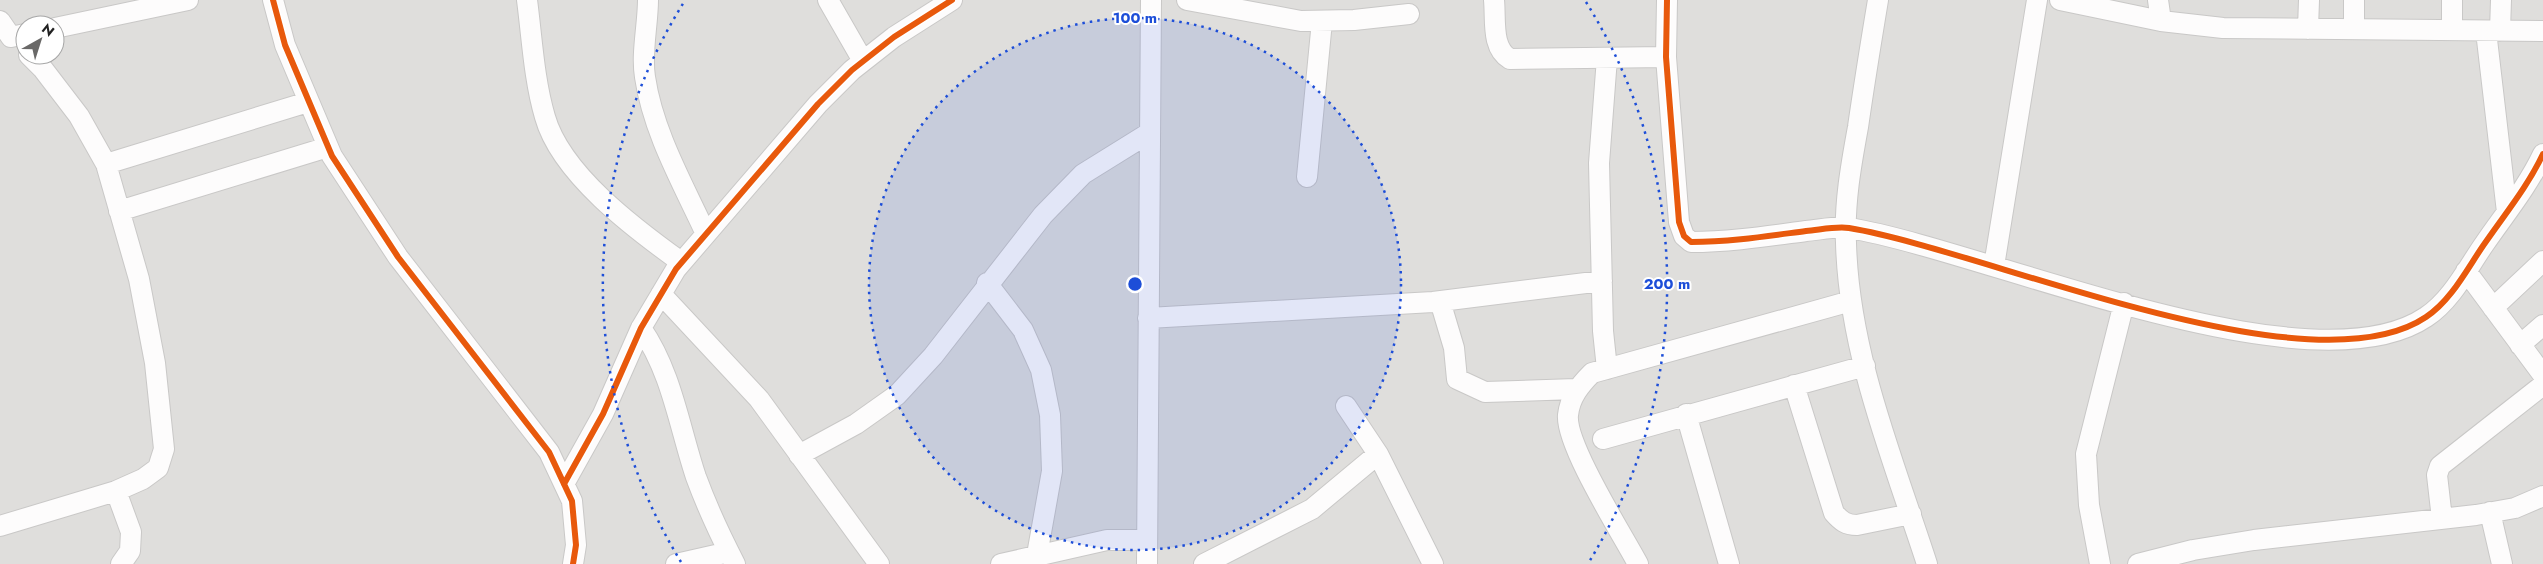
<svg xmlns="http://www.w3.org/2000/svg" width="2543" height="564" font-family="Jost,sans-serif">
	<rect width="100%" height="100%" fill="#f0eeeb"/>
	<!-- residential -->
	<path fill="#dfdedc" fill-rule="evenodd" d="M0,0H2543V564H0ZM25,25H55V55H25Z"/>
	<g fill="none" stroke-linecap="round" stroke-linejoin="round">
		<defs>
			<path id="street" d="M273,0L285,45L332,156L398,257L549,452L572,501L576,545L573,564
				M527,0C532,38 534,80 545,117C561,174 635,229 681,262
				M648,0C648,24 641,54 645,77C653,132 683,184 706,234
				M828,0L863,61
				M1187,0L1301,21L1354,20L1409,14
				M1494,0C1496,20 1491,48 1510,59L1666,57
				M1667,0L1666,57L1679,222L1684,236L1691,242C1730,242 1768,236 1806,231C1819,230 1836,226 1849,228C1984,250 2310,395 2426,317C2452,300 2468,267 2485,243C2505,214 2528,186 2543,154
				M1878,0C1871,42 1864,85 1858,127C1851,165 1844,204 1846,243C1849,354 1893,459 1927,564
				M2060,0L2161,21L2223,28L2543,31
				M2158,0L2161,21
				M0,21L11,37L25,34
				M55,28L188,0
				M2308,29L2309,0
				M2354,29V0
				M2452,30V0
				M2486,31L2507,212
				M2500,31L2501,0
				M1607,58L1599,163L1603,331L1607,369
				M106,164L308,102
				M1307,177L1322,21
				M119,211L328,147
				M1994,266L2037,0
				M2466,271L2543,375
				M987,283L1023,330L1041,370L1050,415L1052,471L1037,555
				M661,294L759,399L879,564
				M1440,301L1454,348L1457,379L1485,392L1576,389
				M2493,308L2543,261
				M1148,318L1433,302L1602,281
				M641,328C672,373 679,426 696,477C707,507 720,535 735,564
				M2520,345L2543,325
				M1794,385L1834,513C1841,521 1846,525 1857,525L1911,514
				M1346,406L1378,454L1433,564
				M1686,414L1729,564
				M1603,439L1865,366
				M799,455L856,424L897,395L933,356L1043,215L1083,174L1149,133
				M564,484L603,414L641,328L676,269L818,104L852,70L894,37L952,0
				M116,491L131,532L130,551L121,564
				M2490,512L2502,564
				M2442,519L2437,475L2440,466L2543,385
				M0,526L116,491L143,479L158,468L164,449L155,363L139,279L106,164L79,116L43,69L29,55
				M676,564L729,552
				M1001,564L1107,540H1146
				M1147,564L1151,0
				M1204,564L1312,509L1378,454
				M1638,564C1622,534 1565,444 1568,415C1570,397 1580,385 1592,373L1851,301
				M2100,564L2089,505L2086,454L2124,303
				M2138,564L2193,550L2254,540L2476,515L2515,508L2543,496"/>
		</defs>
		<!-- street casing -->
		<use href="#street" stroke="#c9c8c7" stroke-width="22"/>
		<!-- street -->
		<use href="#street" stroke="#fdfcfc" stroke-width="20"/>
		<defs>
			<path id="cycleway" d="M273,0L285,45L332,156L398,257L549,452L572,501L576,545L573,564
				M1667,0L1666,57L1679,222L1684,236L1691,242C1730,242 1768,236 1806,231C1819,230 1836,226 1849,228C1984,250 2310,395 2426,317C2452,300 2468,267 2485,243C2505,214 2528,186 2543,154
				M564,484L603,414L641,328L676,269L818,104L852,70L894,37L952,0"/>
		</defs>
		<!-- cycleway casing -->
		<use href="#cycleway" stroke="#fff" stroke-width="9"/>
		<!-- cycleway -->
		<use href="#cycleway" stroke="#e8590c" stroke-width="6"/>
	</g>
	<!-- distance rings -->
	<circle cx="1135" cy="284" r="266" fill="#1d4ed8" fill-opacity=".12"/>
	<g fill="none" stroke="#1d4ed8" stroke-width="2.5" stroke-dasharray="2.5 5">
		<circle cx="1135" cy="284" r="266"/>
		<path d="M681 562A532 532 0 0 1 684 2M1586 2A532 532 0 0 1 1589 562"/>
	</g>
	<circle cx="1135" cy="284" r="8" fill="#1d4ed8" stroke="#fff" stroke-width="2.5"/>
	<g font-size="15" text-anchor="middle" font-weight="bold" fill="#1d4ed8" stroke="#fff" stroke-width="4" stroke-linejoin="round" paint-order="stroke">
		<text x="1135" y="23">100 m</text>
		<text x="1667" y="289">200 m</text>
	</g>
	<!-- north arrow -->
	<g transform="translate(40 40) rotate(39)"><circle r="24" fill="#ffffff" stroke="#a7a7a7"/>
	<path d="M0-4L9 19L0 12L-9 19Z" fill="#6a6968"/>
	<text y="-8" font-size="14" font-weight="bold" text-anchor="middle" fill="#222222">N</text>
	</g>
</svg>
